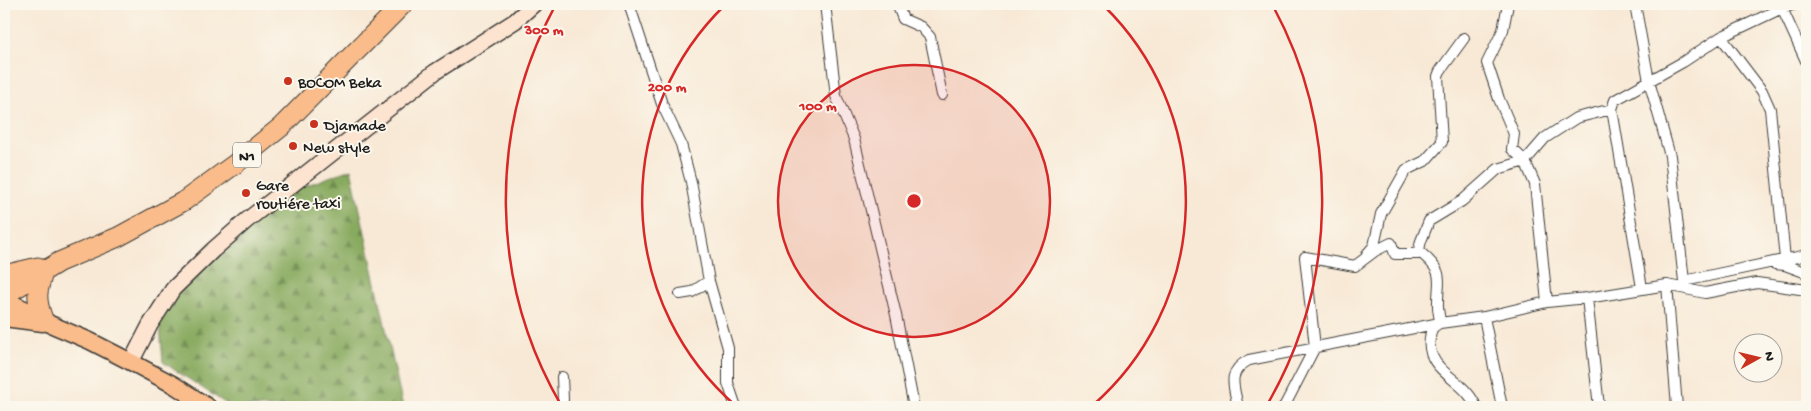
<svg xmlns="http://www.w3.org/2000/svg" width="1811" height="411" font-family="'Gochi Hand',sans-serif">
	<defs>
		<pattern id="forest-firs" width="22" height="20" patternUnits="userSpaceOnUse" patternTransform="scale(1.25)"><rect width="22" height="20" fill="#88aa5f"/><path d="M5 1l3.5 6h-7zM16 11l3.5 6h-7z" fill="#6e8a4e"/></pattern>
	</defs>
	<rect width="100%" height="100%" fill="#fbf7ec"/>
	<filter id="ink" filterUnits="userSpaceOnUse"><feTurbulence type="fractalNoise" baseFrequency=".02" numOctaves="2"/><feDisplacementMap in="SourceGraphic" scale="10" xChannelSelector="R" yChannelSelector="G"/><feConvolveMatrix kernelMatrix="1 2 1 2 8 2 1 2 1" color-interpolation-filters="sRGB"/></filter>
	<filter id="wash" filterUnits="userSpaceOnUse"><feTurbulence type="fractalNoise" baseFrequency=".0096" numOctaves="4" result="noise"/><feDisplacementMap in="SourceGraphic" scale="20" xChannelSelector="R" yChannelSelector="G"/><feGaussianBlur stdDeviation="1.12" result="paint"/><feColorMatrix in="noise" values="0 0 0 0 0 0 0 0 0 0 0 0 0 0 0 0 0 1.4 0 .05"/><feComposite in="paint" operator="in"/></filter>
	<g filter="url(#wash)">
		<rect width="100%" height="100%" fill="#f8e9d6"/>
		<!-- forest -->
		<path fill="url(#forest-firs)" stroke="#52633e" d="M351,169L403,407H231L163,362L159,316L227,235L302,187Z"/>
	</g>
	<g filter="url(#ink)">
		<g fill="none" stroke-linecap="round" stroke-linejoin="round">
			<defs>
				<path id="street" d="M629,4L662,104L681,144L691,182L709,281L728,348V383L736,407
					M825,4L836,96L854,139L896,315L914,407
					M897,4L903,19L921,27L930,37L942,95
					M1508,4L1503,30L1487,63L1499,99L1514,134L1512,149L1525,161L1535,184L1547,302L1587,298L1667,285L1705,293L1757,283L1807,290
					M1635,4L1649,81L1670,156L1684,281L1807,255
					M1780,4L1807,63
					M1721,37L1762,91L1770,109L1785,259
					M1612,109L1642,288
					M1367,254L1374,246L1381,214L1406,170L1425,161L1442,142L1438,76L1440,71L1464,38
					M1418,254L1421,253C1447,275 1437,278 1438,307C1438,312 1440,318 1440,323C1432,327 1431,329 1430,338C1425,372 1466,379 1476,407
					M1775,264L1785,265L1807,273
					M1667,285L1677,407
					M680,294L692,292L709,281
					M1587,298L1599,407
					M1484,317L1502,407
					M562,377L563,399L562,407
					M1238,407C1234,386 1226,372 1249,360L1440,323L1484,317L1547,302
					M1284,407L1315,347L1305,257L1355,266L1375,251L1391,243L1395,254H1418L1421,241L1429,221L1462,201L1498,169L1525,161L1545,138L1576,118L1612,109L1615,100L1683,62L1721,37L1782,8L1796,4"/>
				<path id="secondary" d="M131,362L150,325L173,289L213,250L246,221L435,72L515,21L534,4"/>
				<path id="primary" d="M5,300L33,313L50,324L90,341L131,362L174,385L208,407
					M4,318L43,323"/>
				<path id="highway" d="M4,275L38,267
					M5,295L59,262L118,237L184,201L235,164L281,127L403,4
					M43,319C35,298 37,291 44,270"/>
			</defs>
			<!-- street casing -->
			<use href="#street" stroke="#3d3b38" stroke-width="12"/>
			<!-- secondary casing -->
			<use href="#secondary" stroke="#3d3b38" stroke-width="18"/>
			<!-- primary casing -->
			<use href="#primary" stroke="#3d3b38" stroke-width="19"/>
			<!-- highway casing -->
			<use href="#highway" stroke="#3d3b38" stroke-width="21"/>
			<!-- street -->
			<use href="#street" stroke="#fff" stroke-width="10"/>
			<!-- secondary -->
			<use href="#secondary" stroke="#fde4d0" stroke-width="15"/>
			<!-- primary -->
			<use href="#primary" stroke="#f9bc8a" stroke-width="16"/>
			<!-- highway -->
			<use href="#highway" stroke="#f9bc8a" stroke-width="19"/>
		</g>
	</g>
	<!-- distance rings -->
	<circle cx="914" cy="201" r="136" fill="#d62828" fill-opacity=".12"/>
	<g fill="none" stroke="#d62828" stroke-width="2.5">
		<circle cx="914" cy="201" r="136"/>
		<path d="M736 406A272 272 0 0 1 725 5M1103 5A272 272 0 0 1 1092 406"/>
		<path d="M561 405A408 408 0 0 1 555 6M1273 6A408 408 0 0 1 1267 405"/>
	</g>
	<!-- markers -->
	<g fill="#c8321e" stroke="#fbf7ec" stroke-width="2">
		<circle cx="288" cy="81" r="5"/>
		<circle cx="314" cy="124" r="5"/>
		<circle cx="293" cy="146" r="5"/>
		<circle cx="246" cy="193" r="5"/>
	</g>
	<g text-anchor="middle" stroke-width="4" stroke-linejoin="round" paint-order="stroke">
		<!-- shield labels -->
		<rect fill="#fbf7ec" stroke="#5f5e5a" stroke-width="1" x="233" y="142.5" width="28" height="25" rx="4"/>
		<g font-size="15" font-weight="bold" fill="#1c1c1c">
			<text x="247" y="160">N1</text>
		</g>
		<!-- poi labels -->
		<g font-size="16" fill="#1c1c1c" stroke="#fbf7ec" text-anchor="start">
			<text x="298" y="87">BOCOM Beka</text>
			<text x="324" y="130">Djamade</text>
			<text x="303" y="152">New style</text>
			<text x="256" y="190">Gare<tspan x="256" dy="18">routiére taxi</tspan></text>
		</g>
	</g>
	<circle cx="914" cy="201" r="8" fill="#d62828" stroke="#fbf7ec" stroke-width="2.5"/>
	<g font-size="15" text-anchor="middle" font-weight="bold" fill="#d62828" stroke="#fbf7ec" stroke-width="4" stroke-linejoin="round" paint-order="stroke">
		<text x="544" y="34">300 m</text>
		<text x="667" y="91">200 m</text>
		<text x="818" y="110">100 m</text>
	</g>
	<!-- margin -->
	<rect width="1811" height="411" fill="none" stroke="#fbf7ec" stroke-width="20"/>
	<!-- north arrow -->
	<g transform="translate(1758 358) rotate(82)"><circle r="24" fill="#fbf7ec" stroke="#a29f99"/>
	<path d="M0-4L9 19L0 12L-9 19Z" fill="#c8321e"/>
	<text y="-8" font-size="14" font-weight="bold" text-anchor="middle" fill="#1c1c1c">N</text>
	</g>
</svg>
